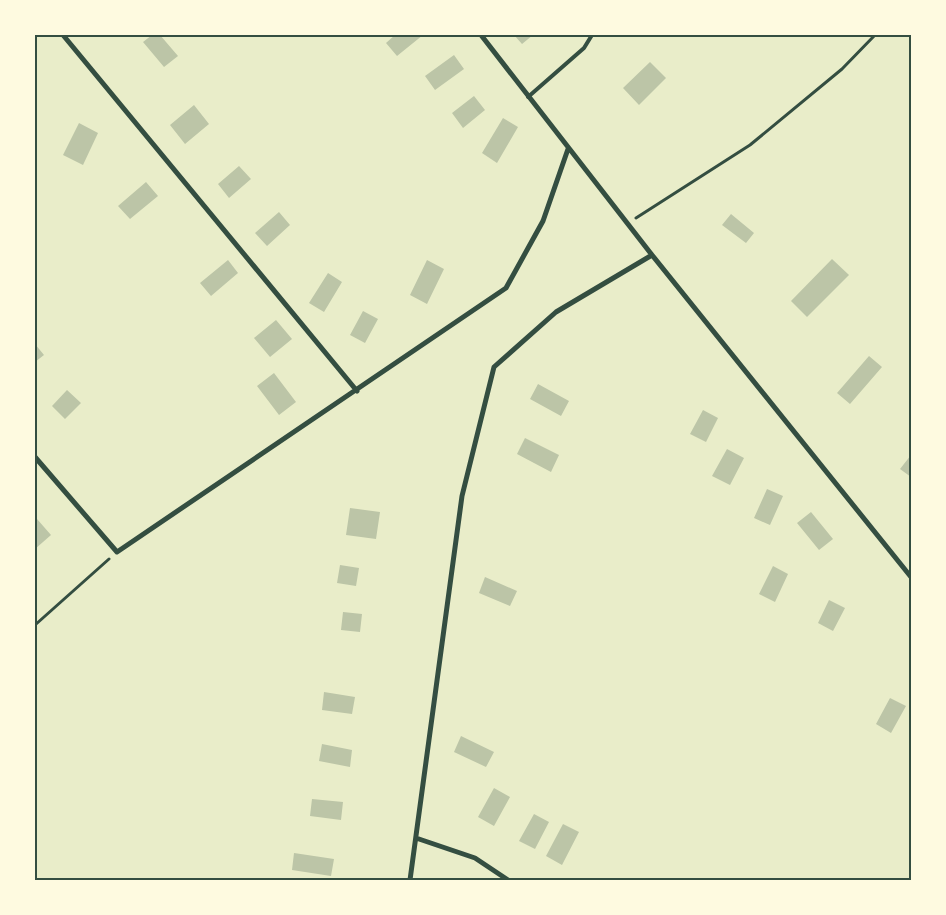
<svg xmlns="http://www.w3.org/2000/svg" width="946" height="915" font-family="'Fira Sans',sans-serif">
	<rect width="100%" height="100%" fill="#e9edc9"/>
	<!-- building -->
	<path fill="#bcc5a7" d="M152,35H160L178,56L164,67L143,42Z
		M395,35H423L397,56L386,43Z
		M514,35H533L522,44Z
		M454,55L464,69L435,90L425,76Z
		M650,62L666,78L639,105L623,88Z
		M474,96L485,110L463,128L452,113Z
		M194,105L209,124L185,144L170,125Z
		M503,118L518,127L497,163L482,153Z
		M79,123L98,133L83,165L63,155Z
		M239,166L251,179L229,198L218,184Z
		M146,182L158,196L130,219L118,206Z
		M279,212L290,225L267,246L255,233Z
		M731,214L754,233L746,243L722,225Z
		M832,259L849,275L807,317L791,301Z
		M228,260L238,273L211,296L200,283Z
		M427,260L444,269L427,304L410,295Z
		M328,273L342,282L324,312L309,303Z
		M363,311L378,319L365,343L350,335Z
		M276,320L292,339L270,357L254,338Z
		M35,344L44,355L35,362Z
		M869,356L882,367L850,404L837,393Z
		M274,373L296,402L279,415L257,386Z
		M538,384L569,401L561,416L530,399Z
		M67,390L81,403L65,419L52,406Z
		M703,410L718,418L706,442L690,434Z
		M525,438L559,455L551,472L517,454Z
		M727,449L744,458L730,485L712,476Z
		M911,455V477L900,469Z
		M767,489L783,496L770,525L754,518Z
		M350,508L380,512L376,539L346,535Z
		M811,512L833,539L819,550L797,523Z
		M37,519L51,535L35,549V521Z
		M340,565L359,568L356,586L337,583Z
		M773,566L788,574L775,602L759,594Z
		M485,577L517,591L510,606L479,593Z
		M829,600L845,608L833,631L818,623Z
		M343,612L362,614L360,632L341,630Z
		M324,692L355,697L352,714L322,710Z
		M890,698L906,706L891,733L876,724Z
		M461,736L494,752L486,767L454,752Z
		M322,744L352,750L350,767L319,761Z
		M494,788L510,797L494,826L478,817Z
		M312,799L343,802L341,820L310,816Z
		M534,814L549,822L535,849L519,841Z
		M563,824L579,832L562,865L546,856Z
		M294,853L334,859L331,876L292,870Z"/>
	<g fill="none" stroke-linecap="round" stroke-linejoin="round">
		<!-- path -->
		<path stroke="#344e41" stroke-width="3" d="M636,218L750,145L842,69L875,35
			M35,625L109,559"/>
		<!-- service -->
		<path stroke="#344e41" stroke-width="4" d="M528,97L584,48L592,35"/>
		<!-- minor -->
		<path stroke="#344e41" stroke-width="5" d="M63,35L357,391
			M481,35L652,255L911,577
			M35,457L117,552L506,288L543,221L568,149
			M416,838L475,858L508,880
			M410,880L462,496L494,367L556,312L652,255"/>
	</g>
	<!-- border -->
	<rect width="946" height="915" fill="none" stroke="#fefae0" stroke-width="72"/>
	<rect x="36" y="36" width="874" height="843" fill="none" stroke="#344e41" stroke-width="2"/>
</svg>
